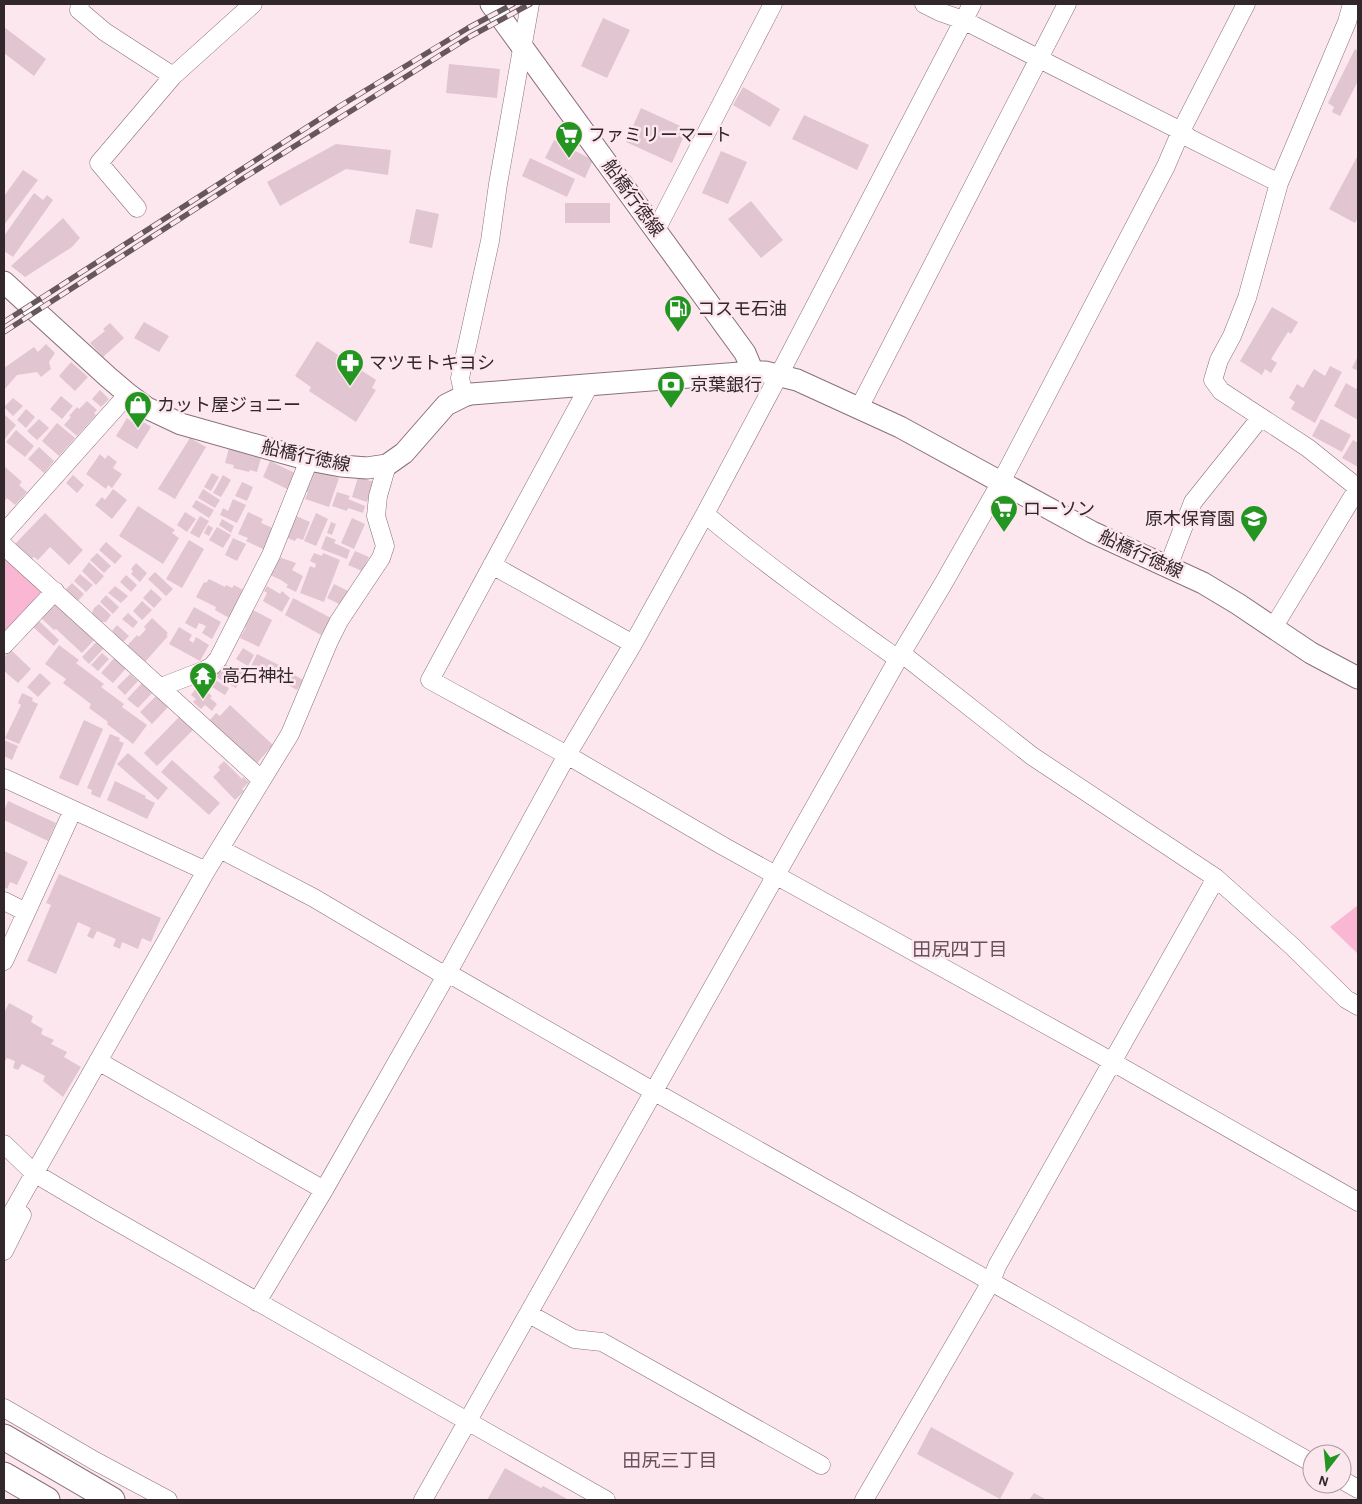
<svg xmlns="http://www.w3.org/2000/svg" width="1362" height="1504" font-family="'Alegreya Sans','Noto Sans JP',sans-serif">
	<rect width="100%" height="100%" fill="#fde7ef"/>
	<!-- green -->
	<path fill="#fab7d3" d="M4,550L45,592L4,637Z
		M1358,905V954L1330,927Z"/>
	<!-- building -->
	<path fill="#e1c5d0" d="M603,18L630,30L607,78L581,66Z
		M4,27L46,59L34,76L4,53Z
		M1355,49L1358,51V81L1340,116L1332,112L1334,107L1328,103Z
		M449,64L500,69L497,98L446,93Z
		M743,87L780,109L770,127L733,105Z
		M641,108L687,129L672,163L626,142Z
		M804,115L869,145L857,170L792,139Z
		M554,140L593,160L585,178L545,158Z
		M336,144L391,150L388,175L346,169L280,206L267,182Z
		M721,151L747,162L728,204L702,193Z
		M1358,155V218L1355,223L1329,209Z
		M530,158L575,179L567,197L522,176Z
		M23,170L38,180L4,225V196Z
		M34,193L43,200L47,195L53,200L13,257L4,251V236Z
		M751,201L783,240L761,258L728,219Z
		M565,203H610V223H565Z
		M416,209L439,214L432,248L409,243Z
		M63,218L80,238L72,247L25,277L11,266Z
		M1272,307L1298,322L1291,334L1288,332L1271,359L1277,363L1271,373L1265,369L1262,375L1240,361Z
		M144,322L169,336L159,352L134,338Z
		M110,323L124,338L103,357L90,343L105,331L103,329Z
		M317,341L376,380L372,388L376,390L356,422L309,391L311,387L295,376Z
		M46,344L55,353L49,362L51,369L41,377L37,372L17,375L4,390V368L34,347L38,352Z
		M1358,356V371L1352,368Z
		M71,362L88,377L75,391L59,376Z
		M1330,366L1342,372L1315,423L1291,409L1295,402L1289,398L1297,384L1303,388L1314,369L1325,376Z
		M1346,383L1356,389L1358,385V420L1334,406Z
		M100,390L109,399L101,407L92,399Z
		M61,396L73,406L62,419L50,409Z
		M13,398L23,406L13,416L4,407Z
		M87,401L97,410L94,413L96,415L77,436L64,425L71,417L69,416L77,407L79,409Z
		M26,409L35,417L26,428L17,420Z
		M4,414L16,425L4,440Z
		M135,416L151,427L137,449L116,436L127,418L132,422Z
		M39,419L49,428L37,440L27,431Z
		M1321,419L1351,435L1342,452L1312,436Z
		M57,423L75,438L59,456L42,441Z
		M16,430L34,446L25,457L6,442Z
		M190,438L206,447L175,499L158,489Z
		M1353,440L1358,443V467L1342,458Z
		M39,447L54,461L44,473L28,459Z
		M229,448L261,458L257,472L250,470L249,472L233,468L234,465L225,463Z
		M100,454L105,459L108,455L117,462L113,468L122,474L112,488L108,485L106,489L86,474Z
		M270,461L297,474L289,490L263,477Z
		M4,466L22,482L19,485L27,492L15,505L7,498L4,502Z
		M314,470L339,478L329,507L305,499L308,492L305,491L307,483L310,484Z
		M212,473L219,477L211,491L204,487Z
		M73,475L84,485L77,493L66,483Z
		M223,475L231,480L221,497L213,493Z
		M358,477L374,482L367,502L352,497Z
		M242,482L253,487L247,501L235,496Z
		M113,489L127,500L112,519L95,505L102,497L105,500Z
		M203,489L220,500L215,508L198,498Z
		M337,492L350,496L348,499L365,506L363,513L348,508L347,511L332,506Z
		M233,499L246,505L237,523L220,515L223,508L228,511Z
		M196,500L214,510L209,518L192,507Z
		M138,506L175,530L172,533L179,538L163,564L119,536Z
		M185,512L196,519L187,532L177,525Z
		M248,512L263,519L261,523L275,529L265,550L246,541L248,538L238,534Z
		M45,513L83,550L69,565L50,547L38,560L34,557L30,560L14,545Z
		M316,513L328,519L316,546L304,541Z
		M294,515L310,522L303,540L297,538L295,541L285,537Z
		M200,516L209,521L199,538L190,533Z
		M352,518L365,524L354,549L341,543Z
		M222,519L234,526L231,533L219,525Z
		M331,522L336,524L332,535L327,533Z
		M208,525L213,528L209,536L204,533Z
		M217,527L231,535L223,548L209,540Z
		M326,536L336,540L334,543L350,550L347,559L321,549Z
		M233,538L246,544L237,561L225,555Z
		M189,540L204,549L182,588L166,579Z
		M106,542L122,556L115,564L99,550Z
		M355,551L369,557L362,571L348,565Z
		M97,553L111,566L104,573L90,560Z
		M314,553L322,556L323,553L340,560L324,602L300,593L310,566L315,568L316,564L310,561Z
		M279,557L296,563L292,570L303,576L296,592L286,587L288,585L281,580L270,575L272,570L274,571Z
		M89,562L104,576L96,585L82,571Z
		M136,563L147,573L140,582L131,574L133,571L131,569Z
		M155,572L173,589L166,596L148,579Z
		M80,574L93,585L86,592L74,581Z
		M126,575L137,585L131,592L120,582Z
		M209,579L225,587L226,585L232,588L234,585L245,591L231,619L215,610L216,607L196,597L204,582L206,583Z
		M72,583L84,594L78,601L65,590Z
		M334,584L348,591L341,605L327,598Z
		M115,586L128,596L121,603L108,593Z
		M267,586L280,594L282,591L290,598L282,612L263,601L267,593L264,591Z
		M151,589L162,599L154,608L143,598Z
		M106,595L119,607L113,614L100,602Z
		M293,598L331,618L321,635L285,615Z
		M57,601L97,637L82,653L56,629L54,630L41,618Z
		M142,601L152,610L142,620L133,611Z
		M99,604L111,615L106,622H101L92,613L94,608Z
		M194,607L221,622L212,639L202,633L206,626L199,623L196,629L185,623Z
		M253,610L272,620L259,647L240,638L246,627L243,626L247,617L249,618Z
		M128,613L138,622L133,628L122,619Z
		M152,618L168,633L166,635L168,636L145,662L127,646L137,635L139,637L146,629L144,627Z
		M39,621L59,640L54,646L33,627Z
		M117,625L129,636L122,643L114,635L115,634L112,631Z
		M179,627L192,635L189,640L193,643L196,637L209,645L200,661L169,644Z
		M99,639L106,646L89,664L82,657Z
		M59,645L79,660L76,663L104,684L101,687L124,704L122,707L147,725L133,744L107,724L108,722L89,708L91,704L63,683L66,679L45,664Z
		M243,648L254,655L248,666L236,659Z
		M11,650L31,669L18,683L4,671V658Z
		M102,653L109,659L98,671L91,665Z
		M257,654L279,665L272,679L250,668Z
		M116,656L128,666L113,683L101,673Z
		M221,662L232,668L233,666L245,672L236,688L214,676Z
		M281,667L303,680L297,690L275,678Z
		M40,673L51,683L38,697L27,687Z
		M130,674L138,681L125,695L117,687Z
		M208,676L229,688L225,695L204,682Z
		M142,683L152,693L138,708L127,699Z
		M197,687L200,690L202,687L212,696L210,698L217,704L212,711L205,705L201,709L193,702L196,699L191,695Z
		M22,693L33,698L32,701L38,704L19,744L5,738L21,705L18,703Z
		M158,694L170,705L152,724L140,712Z
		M230,705L273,745L257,763L209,721L216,713L220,716Z
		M180,716L194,729L157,766L144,753Z
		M84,720L103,729L78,786L59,778Z
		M110,734L120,738L119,741L124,743L100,798L91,794L92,790L87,788Z
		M4,740L18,746L12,760L4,756Z
		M128,753L168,788L158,800L117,764Z
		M172,760L220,803L209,815L161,772Z
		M224,761L242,779L243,777L249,782L242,789L244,791L235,800L213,777L220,770L218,767Z
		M115,781L146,796L145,798L155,803L147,819L107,800Z
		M8,801L56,823L48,841L4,820V811Z
		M4,851L28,862L17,885L10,882L7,889L4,887Z
		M59,874L161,918L151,942L142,938L138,949L122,942L120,949L113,946L116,939L97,931L93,939L87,936L91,928L78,922L56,974L27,961L51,905L46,903Z
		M9,1003L33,1016L31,1022L43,1029L41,1034L54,1040L51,1044L67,1052L64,1057L81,1067L63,1097L43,1081L45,1076L22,1064L18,1070L13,1068L15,1061L7,1058L4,1063V1013Z
		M931,1427L1014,1473L1000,1499L917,1454Z
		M505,1468L541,1488L543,1486L569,1500H487Z
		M1034,1493L1047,1500H1029Z"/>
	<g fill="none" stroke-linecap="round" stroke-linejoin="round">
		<defs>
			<path id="minor" d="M80,4L79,10L105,32L173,76
				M924,4L940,12L963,20L1181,131L1189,138L1279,183
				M137,208L99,163L173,76L253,4
				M656,230L773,4
				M589,386L430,680L567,755L723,846L1095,1052L1358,1202
				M464,396L460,378L490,241L498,184L530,4
				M859,408L1067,4
				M705,514C767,566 832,612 898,659
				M4,533L128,394
				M4,546L262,780
				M492,565L633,644
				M1168,567L1193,502L1261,417
				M1273,628L1358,488L1308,448L1221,391L1213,380L1219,360L1232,336L1247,298L1279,183L1347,22L1352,4
				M4,645L55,591
				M901,653L1032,756L1216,878L1293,947L1346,999L1358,1006
				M161,687L205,670L212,666L218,659L271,555L309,460
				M4,778L206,871
				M220,849L314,898L439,972L453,976L646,1087L1312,1463
				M4,901L26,912
				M4,961L73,810
				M98,1061L324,1190
				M4,1144L34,1173L100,1212L606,1500
				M4,1227L206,871L290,734L329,641L339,621L381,558L385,546L376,516L378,496L387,465
				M4,1251L22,1215
				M257,1302L324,1190L447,974L567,755L633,644L705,514L779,375L972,4
				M529,1314L574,1339L602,1342L821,1465
				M4,1408L95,1461L168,1500
				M1342,1480L1358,1489
				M423,1500L898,659L943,584L1001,482L1166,166L1181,131L1246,4
				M864,1500L991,1282L997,1266L1216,878"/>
			<path id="major" d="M491,4L745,353L753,372
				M4,282L108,377L128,394L147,408L181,424L309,460L341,466L367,468L387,465L404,453L446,405L464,396L471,394L753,372H765L797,380L900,427L1092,532L1203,583L1238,604L1311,653L1358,678"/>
			<path id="highway" d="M4,1437L112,1500
				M4,1475L47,1500"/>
		</defs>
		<!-- minor casing -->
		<use href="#minor" stroke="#89707a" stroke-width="19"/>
		<!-- major casing -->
		<use href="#major" stroke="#89707a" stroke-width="23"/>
		<!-- highway casing -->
		<use href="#highway" stroke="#89707a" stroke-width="27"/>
		<!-- minor -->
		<use href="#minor" stroke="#fff" stroke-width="18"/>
		<!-- major -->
		<use href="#major" stroke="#fff" stroke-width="21"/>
		<!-- highway -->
		<use href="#highway" stroke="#fff" stroke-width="25"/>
		<defs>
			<path id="rail" d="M4,322L340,106L468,28L513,4
				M4,332L242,179L471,36L530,4"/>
		</defs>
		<!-- rail casing -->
		<use href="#rail" stroke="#65575c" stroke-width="5.5"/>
		<!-- rail -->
		<use href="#rail" stroke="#fde7ef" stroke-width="4" stroke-dasharray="11" stroke-linecap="butt"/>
	</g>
	<!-- icons -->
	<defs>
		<symbol id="supermarket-pin" viewBox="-11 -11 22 30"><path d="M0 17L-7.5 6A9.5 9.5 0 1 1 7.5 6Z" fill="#259521" stroke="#fde7ef"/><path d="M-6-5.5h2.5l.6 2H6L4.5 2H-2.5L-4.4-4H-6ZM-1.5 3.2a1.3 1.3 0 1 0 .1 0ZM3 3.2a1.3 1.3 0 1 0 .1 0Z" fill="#fff"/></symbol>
		<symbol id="fuel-pin" viewBox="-11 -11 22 30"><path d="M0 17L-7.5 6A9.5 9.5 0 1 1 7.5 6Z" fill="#259521" stroke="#fde7ef"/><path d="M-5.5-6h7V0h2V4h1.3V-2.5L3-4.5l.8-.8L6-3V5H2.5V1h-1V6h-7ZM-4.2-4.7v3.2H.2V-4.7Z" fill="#fff"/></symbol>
		<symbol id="pharmacy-pin" viewBox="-11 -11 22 30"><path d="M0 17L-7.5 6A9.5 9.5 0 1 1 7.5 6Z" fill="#259521" stroke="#fde7ef"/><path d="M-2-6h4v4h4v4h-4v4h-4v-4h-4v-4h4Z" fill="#fff"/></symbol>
		<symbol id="bank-pin" viewBox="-11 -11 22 30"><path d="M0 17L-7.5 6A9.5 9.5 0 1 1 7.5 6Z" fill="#259521" stroke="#fde7ef"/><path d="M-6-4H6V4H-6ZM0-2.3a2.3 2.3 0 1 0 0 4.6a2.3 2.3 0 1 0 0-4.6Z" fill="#fff"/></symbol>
		<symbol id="shop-pin" viewBox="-11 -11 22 30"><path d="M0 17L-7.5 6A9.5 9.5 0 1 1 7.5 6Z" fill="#259521" stroke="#fde7ef"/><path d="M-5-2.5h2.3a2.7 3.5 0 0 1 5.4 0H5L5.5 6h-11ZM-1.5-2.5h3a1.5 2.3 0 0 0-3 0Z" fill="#fff"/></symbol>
		<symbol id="school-pin" viewBox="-11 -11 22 30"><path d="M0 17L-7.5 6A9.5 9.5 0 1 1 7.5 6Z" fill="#259521" stroke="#fde7ef"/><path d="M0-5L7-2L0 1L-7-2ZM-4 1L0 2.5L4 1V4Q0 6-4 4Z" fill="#fff"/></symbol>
		<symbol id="temple-pin" viewBox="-11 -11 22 30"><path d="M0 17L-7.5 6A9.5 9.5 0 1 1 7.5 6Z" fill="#259521" stroke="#fde7ef"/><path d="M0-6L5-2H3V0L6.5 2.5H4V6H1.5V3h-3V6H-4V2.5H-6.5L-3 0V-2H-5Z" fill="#fff"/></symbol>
	</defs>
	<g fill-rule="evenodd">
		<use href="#supermarket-pin" x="553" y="119" width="32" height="43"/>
		<use href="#fuel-pin" x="662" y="293" width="32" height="43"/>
		<use href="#pharmacy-pin" x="334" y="347" width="32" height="43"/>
		<use href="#bank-pin" x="655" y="369" width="32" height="43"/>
		<use href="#shop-pin" x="122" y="389" width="32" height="43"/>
		<use href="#supermarket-pin" x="988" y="493" width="32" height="43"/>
		<use href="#school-pin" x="1238" y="503" width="32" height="43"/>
		<use href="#temple-pin" x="187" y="660" width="32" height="43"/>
	</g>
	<g text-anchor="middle" stroke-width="5" stroke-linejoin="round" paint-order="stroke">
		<!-- poi labels -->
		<g font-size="18" fill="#32272b" stroke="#fde7ef" text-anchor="start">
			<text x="588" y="141">ファミリーマート</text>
			<text x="697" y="315">コスモ石油</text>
			<text x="369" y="369">マツモトキヨシ</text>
			<text x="690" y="391">京葉銀行</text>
			<text x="157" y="411">カット屋ジョニー</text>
			<text x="1023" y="515">ローソン</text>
			<text x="1235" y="525" text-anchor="end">原木保育園</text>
			<text x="222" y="682">高石神社</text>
		</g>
		<!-- street labels -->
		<g font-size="18" fill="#32272b" stroke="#fde7ef">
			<text transform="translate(633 198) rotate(54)" y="6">船橋行徳線</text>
			<text transform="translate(306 456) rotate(12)" y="6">船橋行徳線</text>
			<text transform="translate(1141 554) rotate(25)" y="6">船橋行徳線</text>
		</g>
		<!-- neighbourhood labels -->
		<g font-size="19" fill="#68505a" stroke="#fde7ef">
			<text x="960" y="956">田尻四丁目</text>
			<text x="670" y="1467">田尻三丁目</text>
		</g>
	</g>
	<!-- border -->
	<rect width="1362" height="1504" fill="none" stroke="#32272b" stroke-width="10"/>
	<!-- north arrow -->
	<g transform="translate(1327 1469) rotate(196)"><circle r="24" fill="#fde7ef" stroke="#ac9aa1"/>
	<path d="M0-4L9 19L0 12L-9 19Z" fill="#259521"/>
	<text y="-8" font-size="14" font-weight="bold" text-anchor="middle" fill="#32272b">N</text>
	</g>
</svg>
